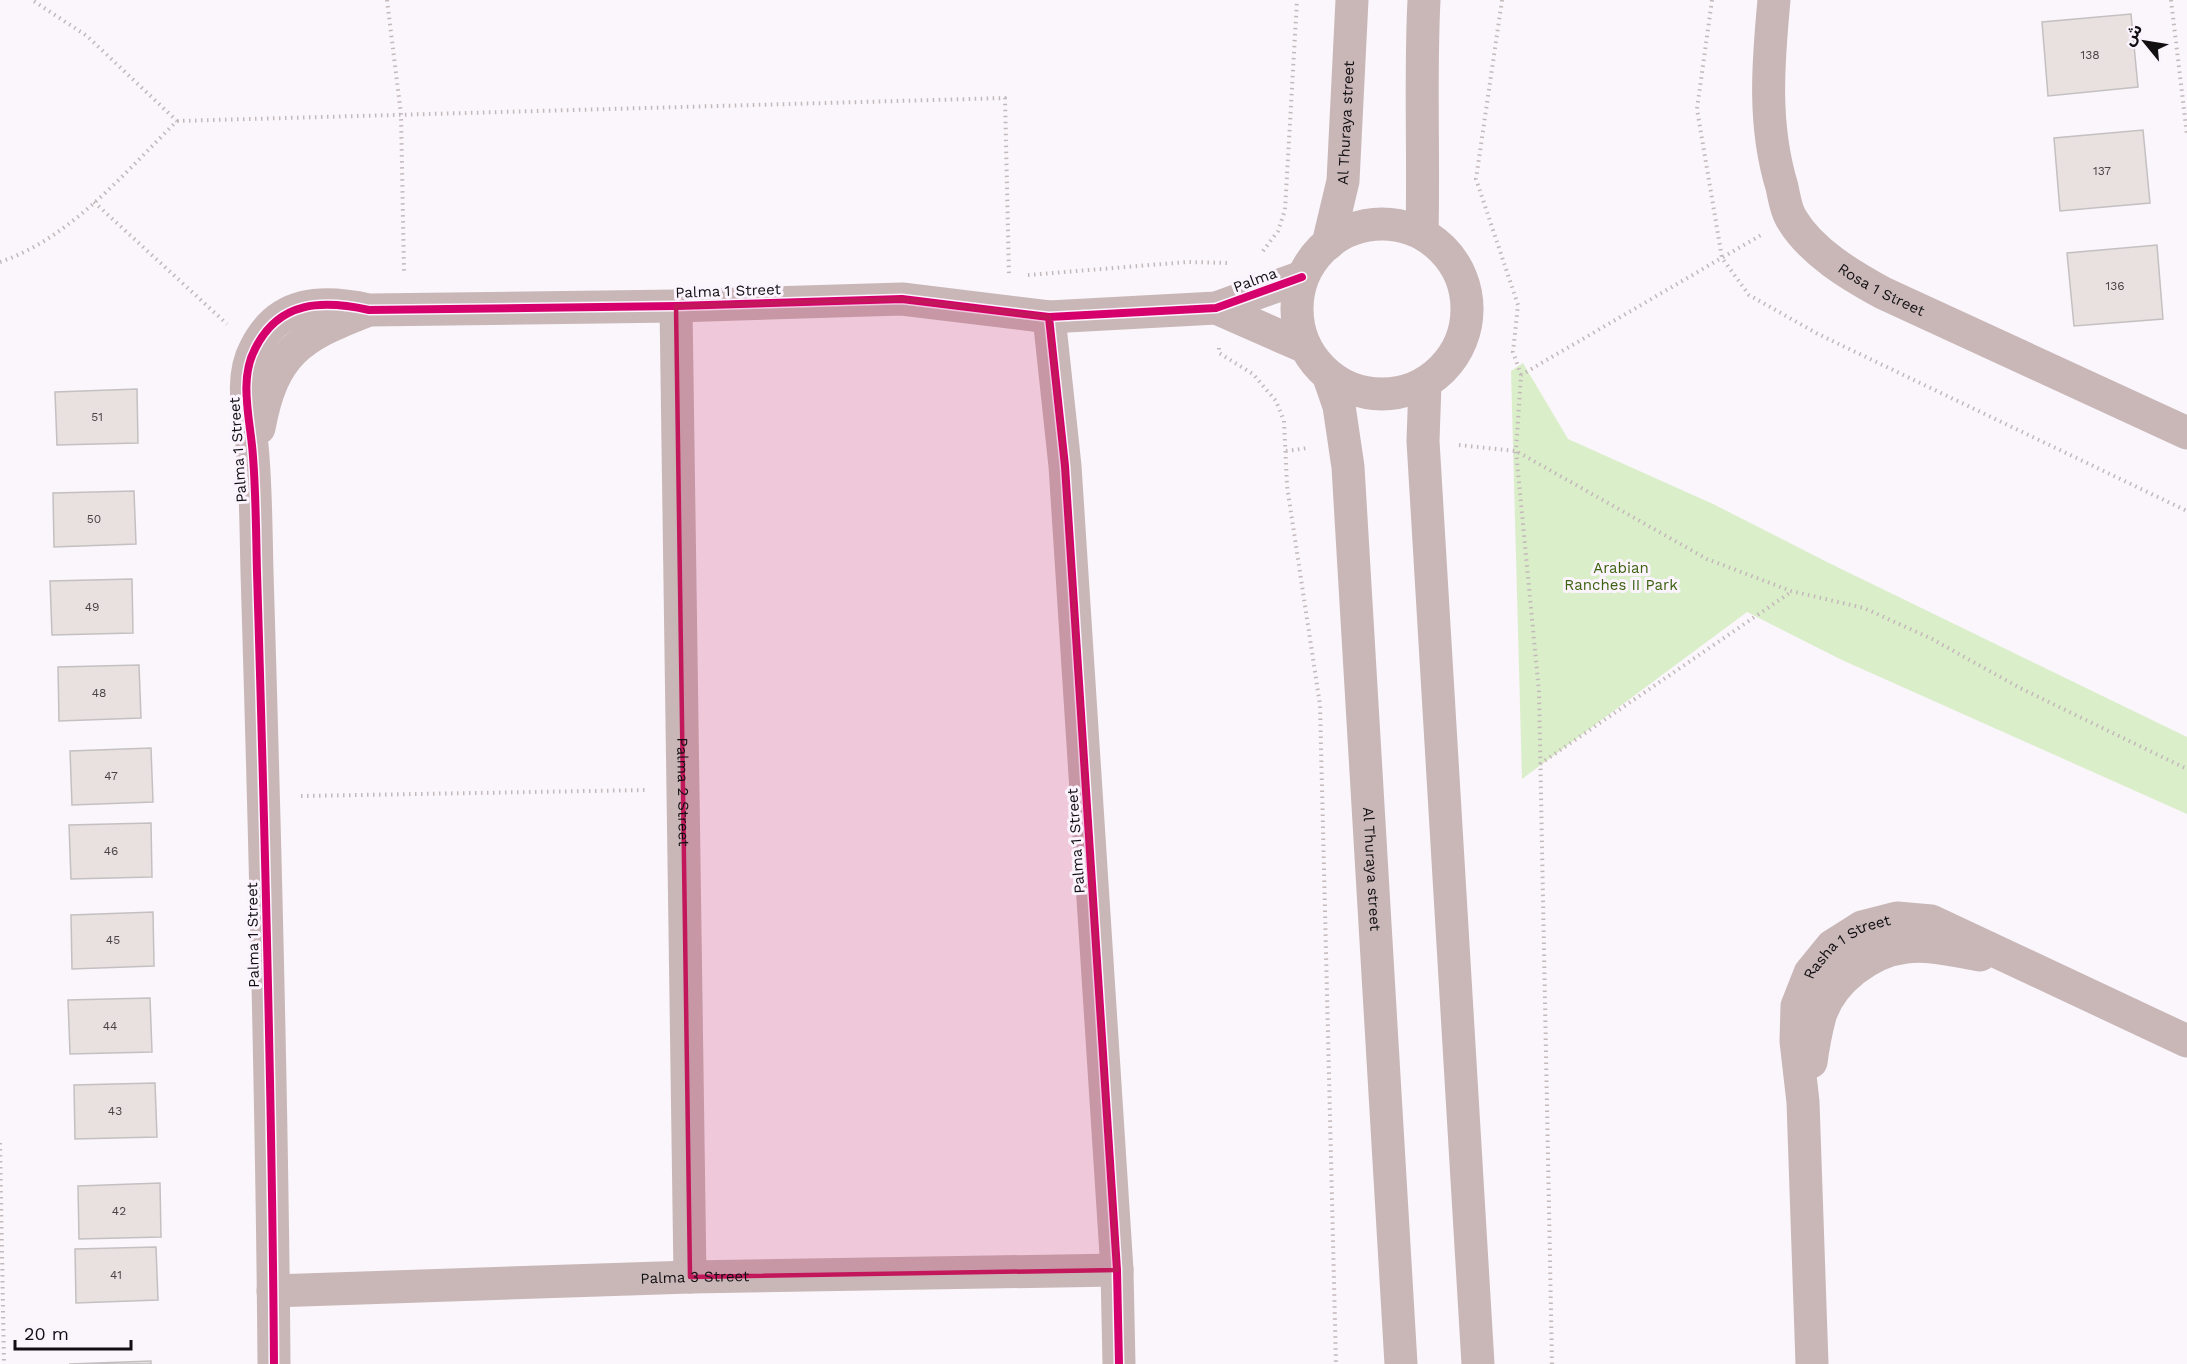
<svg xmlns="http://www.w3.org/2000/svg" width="2187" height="1364" font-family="'Work Sans','Noto Sans Arabic',sans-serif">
	<rect width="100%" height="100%" fill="#faf6fb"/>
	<!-- green -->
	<path fill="#dbeeca" d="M1523,363L1568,439L1713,504L1831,564L2187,737V814L1842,660L1747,612L1522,779L1511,371Z"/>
	<!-- building -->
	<path fill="#e9e0e0" stroke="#c4c0c1" stroke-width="1.5" d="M2131,14L2138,87L2048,96L2042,22Z
		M2143,130L2150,203L2060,211L2054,138Z
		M2157,245L2163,319L2074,326L2067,253Z
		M137,389L138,443L57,445L55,392Z
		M134,491L136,544L54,547L53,493Z
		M132,579L133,633L52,635L50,581Z
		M139,665L141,718L59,721L58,667Z
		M151,748L153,802L72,805L70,751Z
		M151,823L152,877L71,879L69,825Z
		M153,912L154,966L72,969L71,915Z
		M150,998L152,1052L70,1054L68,1000Z
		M155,1083L157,1137L75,1139L74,1085Z
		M160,1183L161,1237L79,1239L78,1186Z
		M156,1247L158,1300L76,1303L75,1249Z
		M151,1361V1364H69Z"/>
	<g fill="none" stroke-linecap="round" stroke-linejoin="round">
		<!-- path -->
		<path stroke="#c3b8ba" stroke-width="4" stroke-dasharray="1.5 4.5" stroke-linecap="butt" d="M387,0L401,114L404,272
			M1502,0L1476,179L1518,305L1513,352L1521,375
			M1712,0L1697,109L1722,258L1749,295L1818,334L2187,511
			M2171,0L2187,135
			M177,121L1005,98L1009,276
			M94,202L227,324
			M1263,251L1278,231L1285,210L1297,0
			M0,262C71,238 125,172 177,121L87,36L32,0
			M1028,275L1187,262L1230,263
			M1219,348V353L1253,374L1276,401L1284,421L1287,486L1320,705L1336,1364
			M1459,445L1516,451L1707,559L1791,591L1864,608L1932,639L2020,688L2187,769
			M1286,451L1308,448
			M1540,764L1791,592
			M301,796L647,790
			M0,1143L4,1364
			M1552,1364L1539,692L1516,451L1521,375L1761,235"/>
		<!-- minor -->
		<g stroke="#c9b7b8" stroke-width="33">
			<path id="s1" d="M1774,0C1768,64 1763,125 1782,187C1784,197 1786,210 1791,218C1811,252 1850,275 1883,293L2187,433"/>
			<path id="s2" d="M676,306L690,1277"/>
			<path d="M1216,308L1305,347"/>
			<path d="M1049,317L1065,466L1117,1270L1119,1364"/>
			<path d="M259,428C273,353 299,337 366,311"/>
			<path d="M1811,1062C1813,1047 1816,1031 1820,1016C1831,981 1870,951 1906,947C1930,944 1956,951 1980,955"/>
			<path id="s3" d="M273,1291L690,1277L1117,1270"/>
			<path d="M274,1364C272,1100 265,836 257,572C256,534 256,495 253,457C251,422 238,381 255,349C279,300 323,300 369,310L676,306L902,299L1049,317L1216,308L1302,277"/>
			<path id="s4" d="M1812,1364L1803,1102L1796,1041L1797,1006L1810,973L1832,946L1862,927L1897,918L1931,921L2187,1041"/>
		</g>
		<!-- tertiary -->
		<g stroke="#c9b7b8" stroke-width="33">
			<circle cx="1382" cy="309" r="85"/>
			<path d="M1422,233C1424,155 1420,78 1424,0"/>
			<path id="s5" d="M1328,244L1343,181L1352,0"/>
			<path id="s6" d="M1329,377L1339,406L1348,467L1401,1364"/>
			<path d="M1425,384L1423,441L1478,1364"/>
		</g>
		<defs>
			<path id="cycleway" d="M1049,317L1065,466L1117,1270L1119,1364
				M274,1364C272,1100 265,836 257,572C256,534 256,495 253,457C251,422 238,381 255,349C279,300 323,300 369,310L676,306L902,299L1049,317L1216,308L1302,277"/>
		</defs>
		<!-- cycleway casing -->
		<use href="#cycleway" stroke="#fbf3fe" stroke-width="11"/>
		<!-- cycleway -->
		<use href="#cycleway" stroke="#d6006c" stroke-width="8"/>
	</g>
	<!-- marked area -->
	<path fill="#c2185b" fill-opacity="0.2" stroke="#c2185b" stroke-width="4.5" stroke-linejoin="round" d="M902,299L1049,317L1065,466L1117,1270L690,1277L676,306Z"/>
	<g text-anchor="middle" stroke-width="6" stroke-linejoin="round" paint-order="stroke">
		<!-- number labels -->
		<g font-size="12" fill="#484446">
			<text x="2090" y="59">138</text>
			<text x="2102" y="175">137</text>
			<text x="2115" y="290">136</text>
			<text x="97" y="421">51</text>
			<text x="94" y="523">50</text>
			<text x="92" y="611">49</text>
			<text x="99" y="697">48</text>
			<text x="111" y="780">47</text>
			<text x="111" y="855">46</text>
			<text x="113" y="944">45</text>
			<text x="110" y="1030">44</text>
			<text x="115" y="1115">43</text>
			<text x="119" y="1215">42</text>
			<text x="116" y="1279">41</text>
		</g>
		<!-- street labels -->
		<g font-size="15" fill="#110f12" stroke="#fbf3fe">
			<text dy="5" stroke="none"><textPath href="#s5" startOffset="123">Al Thuraya street</textPath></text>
			<text transform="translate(1255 280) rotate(-20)" y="5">Palma</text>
			<text dy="5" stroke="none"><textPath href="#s1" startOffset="338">Rosa 1 Street</textPath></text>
			<text transform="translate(728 291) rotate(-2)" y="5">Palma 1 Street</text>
			<text transform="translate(238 450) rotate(-94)" y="5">Palma 1 Street</text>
			<text dy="5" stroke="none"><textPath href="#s2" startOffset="486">Palma 2 Street</textPath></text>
			<text transform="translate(1076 841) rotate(-94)" y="5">Palma 1 Street</text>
			<text dy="5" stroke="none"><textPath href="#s6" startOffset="495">Al Thuraya street</textPath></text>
			<text transform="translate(253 935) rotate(-91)" y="5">Palma 1 Street</text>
			<text dy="5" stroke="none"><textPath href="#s4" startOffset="441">Rasha 1 Street</textPath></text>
			<text dy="5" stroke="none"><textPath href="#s3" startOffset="422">Palma 3 Street</textPath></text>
		</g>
		<!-- park labels -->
		<g font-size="15" fill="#3c620f" stroke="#fbf3fe">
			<text x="1621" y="573">Arabian<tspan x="1621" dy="17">Ranches II Park</tspan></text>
		</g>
	</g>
	<!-- north arrow -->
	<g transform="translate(2145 42) rotate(300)" stroke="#fbf3fe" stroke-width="4.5" paint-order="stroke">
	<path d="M0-4.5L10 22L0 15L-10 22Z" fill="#110f12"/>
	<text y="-9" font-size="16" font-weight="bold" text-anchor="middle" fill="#110f12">ش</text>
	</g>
	<!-- scale -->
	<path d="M15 1340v9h116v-9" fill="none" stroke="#110f12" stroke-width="3"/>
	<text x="24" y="1340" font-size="18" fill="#110f12" stroke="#fbf3fe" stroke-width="4.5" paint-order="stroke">20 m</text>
</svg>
